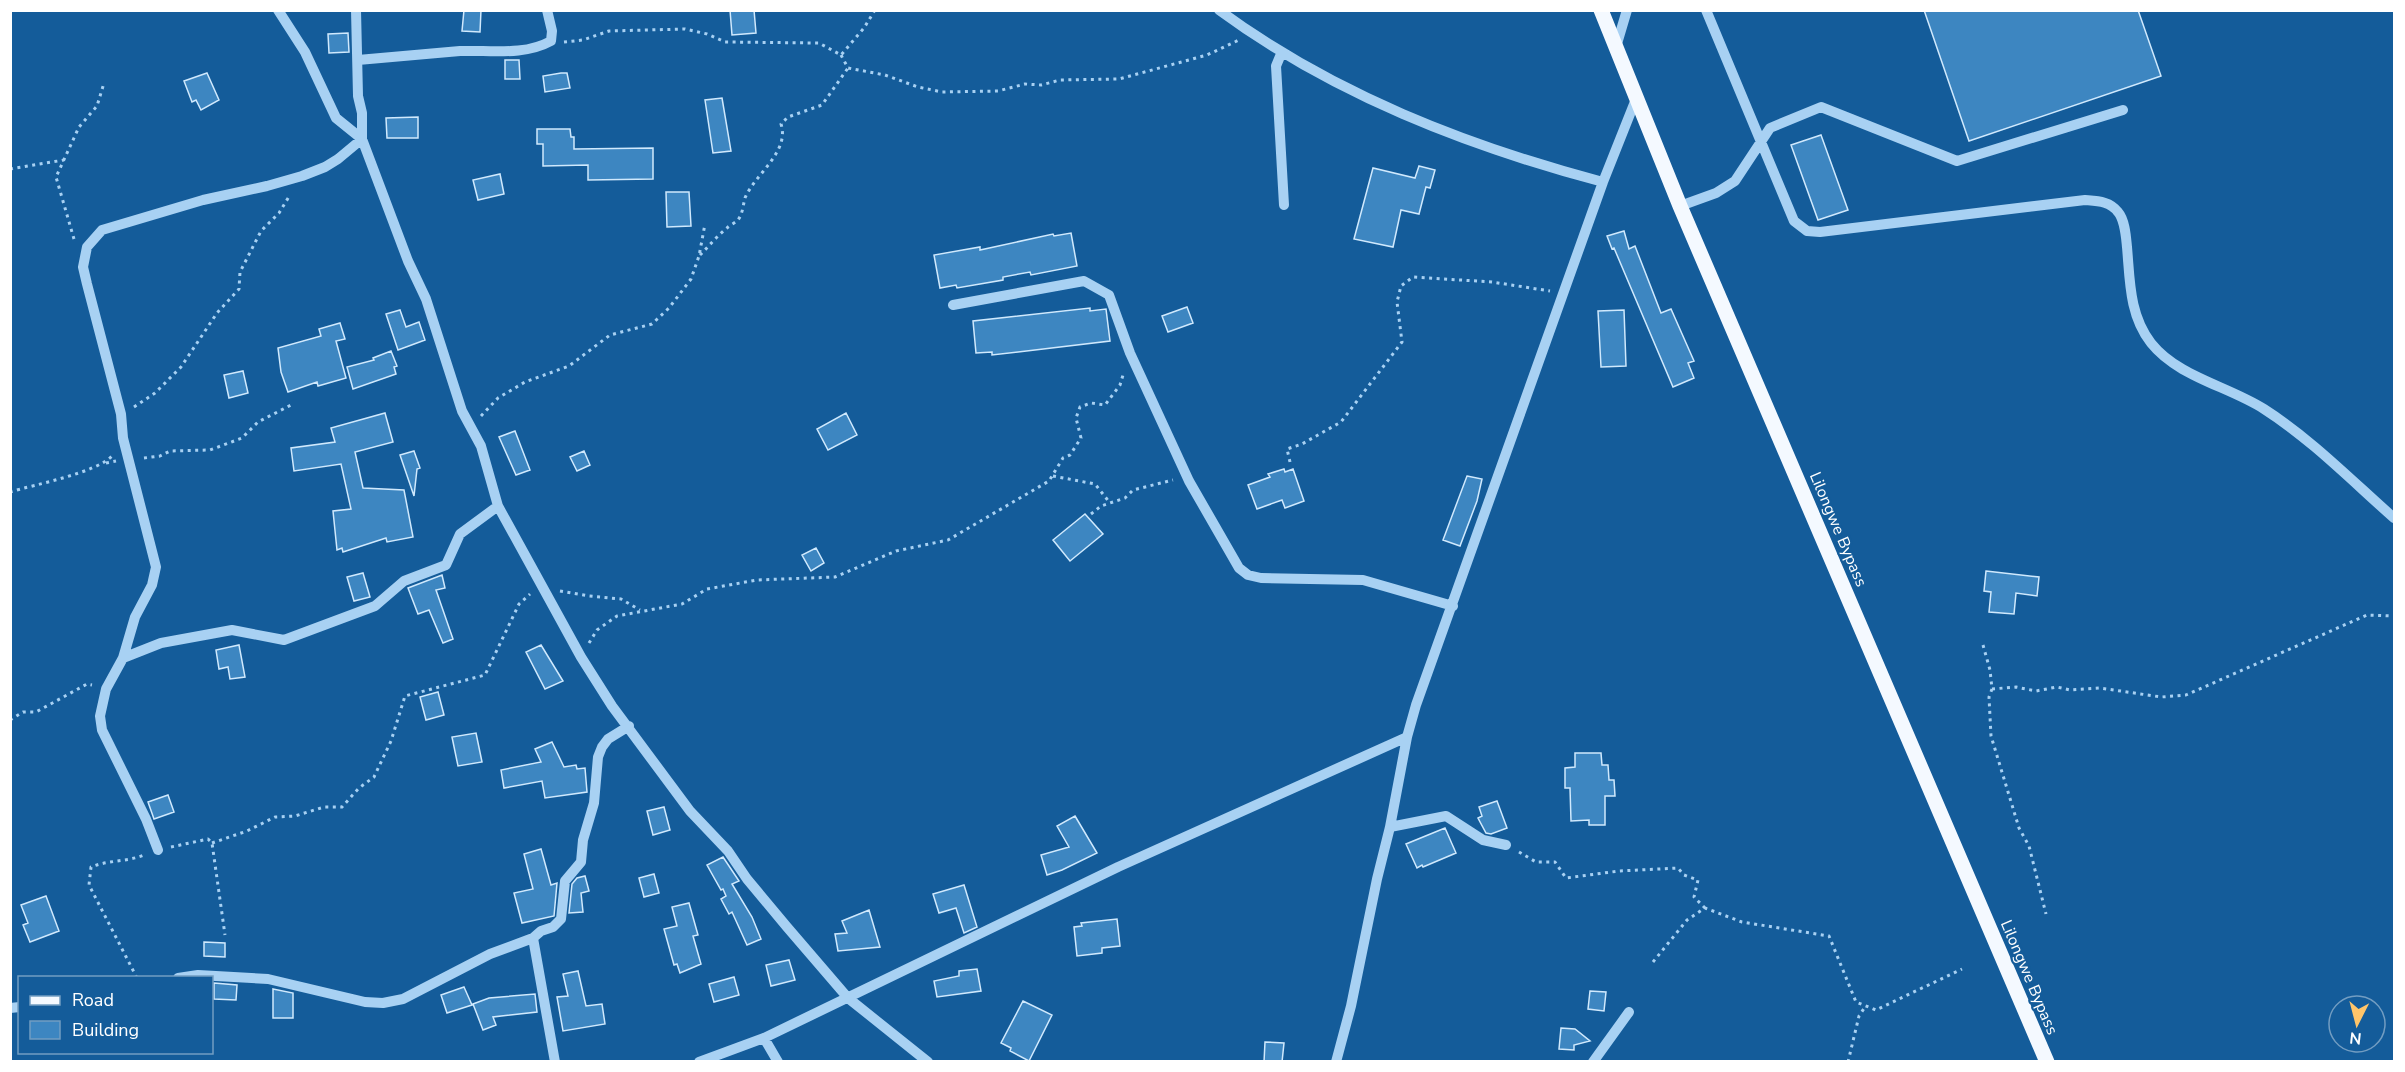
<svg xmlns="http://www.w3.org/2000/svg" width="2405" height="1072" font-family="'Nunito Sans',sans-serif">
	<rect width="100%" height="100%" fill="#145c9a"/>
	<!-- building -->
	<path fill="#3d86c1" stroke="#d0e9fd" stroke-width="1.5" d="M464,10H481L480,32L462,31Z
		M730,10H754L756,33L732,35Z
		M1924,10H2138L2161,76L1969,141Z
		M348,33L349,52L329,53L328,34Z
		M505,60H519L520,79H505Z
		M207,73L219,100L201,110L196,100L192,102L184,81Z
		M561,73H567L570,88L545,92L543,76Z
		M722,98L731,151L713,153L705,100Z
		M418,117V138H387L386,118Z
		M537,129H570L571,137H574V149L653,148V179L588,180V165L543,166V144H537Z
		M1821,135L1848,210L1818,220L1791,145Z
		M1419,166L1435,170L1430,188L1426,187L1419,214L1401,210L1393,247L1354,239L1373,168L1415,178Z
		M500,174L504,194L478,200L473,180Z
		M666,192H689L691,226L667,227Z
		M1624,231L1629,249L1635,246L1661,313L1671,309L1694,361L1688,363L1694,378L1673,387L1614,248L1612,249L1607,236Z
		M1071,233L1077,266L1031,275L1030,272L1003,277V280L957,288L956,285L940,288L934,255L980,247V250L1053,234L1054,236Z
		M1187,307L1193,323L1168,332L1162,316Z
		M1090,308V311L1106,309L1110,341L992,355V352L976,353L973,321Z
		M400,310L406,327L419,322L425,340L398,350L386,314Z
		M1624,310L1626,366L1601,367L1598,311Z
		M340,323L345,339L336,341L346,378L318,386L317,382L288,392L281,372L278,348L321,336L319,329Z
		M391,351L397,366L394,367L396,374L353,389L347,367L374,360L373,358Z
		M243,371L248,393L229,398L224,375Z
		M385,413L393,442L355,452L363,488L404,490L413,537L387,542L386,538L343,552L342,548L337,550L333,511L351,509L341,464L294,471L291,448L335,442L331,428Z
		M846,413L857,435L828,450L817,429Z
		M515,431L530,470L516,475L499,437Z
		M414,451L420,468L417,469L414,496L400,455Z
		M584,451L590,465L577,471L570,457Z
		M1284,469L1285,472L1293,469L1304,501L1285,508L1282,500L1257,509L1248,485L1270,477L1268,474Z
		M1467,476L1482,479L1477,501L1460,546L1443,540Z
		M1085,514L1103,534L1070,561L1053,540Z
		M816,548L824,563L811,571L802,555Z
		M1986,571L2039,577L2037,596L2016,593L2014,614L1989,612L1991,592L1984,591Z
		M363,573L370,597L354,601L347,577Z
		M442,575L445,588L436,590L453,639L443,643L429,610L418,614L408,588Z
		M239,645L245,677L230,679L228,667L219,669L216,650Z
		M541,645L563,681L545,689L526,652Z
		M438,692L444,715L426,720L420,697Z
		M476,733L482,762L458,766L452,737Z
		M552,742L564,767L576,765L577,769L585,768L587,792L545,798L542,781L504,788L501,770L541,762L535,749Z
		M1575,753H1601L1602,765H1608L1609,780H1614L1615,796H1605V825H1589V820L1571,821L1570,788H1565V768L1575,767Z
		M168,795L174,812L154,819L148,802Z
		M1497,801L1507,828L1491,834L1486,833L1478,818L1482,816L1479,807Z
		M664,807L670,830L653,835L647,811Z
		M1075,816L1097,853L1062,870L1047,875L1041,855L1069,847L1057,826Z
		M1445,828L1456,853L1423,867L1422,865L1417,868L1406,844Z
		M541,849L551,885L557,883L554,916L522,923L514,893L533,889L524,854Z
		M723,857L739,881L732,884L752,917L761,939L747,945L732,912L729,914L721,899L726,896L723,889L721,890L707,865Z
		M654,874L659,893L644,897L639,878Z
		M585,876L589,891L581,893L583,912L569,913L572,884L577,878Z
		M964,885L977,927L964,933L956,908L939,913L933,894Z
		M46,896L59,931L30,942L23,925L28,923L21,905Z
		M689,903L698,935L693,936L701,964L680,973L677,964L674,965L664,929L677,926L672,907Z
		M869,910L880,947L838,951L835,934L847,933L842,921Z
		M1117,919L1120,946L1102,948V953L1077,956L1074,927L1082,926L1081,923Z
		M204,942L225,943V957L204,956Z
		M789,960L795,980L771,986L766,965Z
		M977,969L981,991L937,997L934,981L959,976V971Z
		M578,971L586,1006L602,1004L605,1024L563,1031L557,997L568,996L563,974Z
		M734,977L739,995L714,1002L709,984Z
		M214,983L237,985L236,1000L214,999Z
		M464,987L472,1005L447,1013L441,995Z
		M273,989L293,993V1018H273Z
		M1590,991L1606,992L1604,1011L1588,1009Z
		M535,994L537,1012L493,1017L496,1025L483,1030L473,1004L489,998Z
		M1023,1001L1052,1015L1029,1061L1010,1051L1011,1048L1001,1043Z
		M1561,1028L1575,1029L1590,1041L1574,1045V1050L1559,1049Z
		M1265,1042L1284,1043L1282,1062H1264Z"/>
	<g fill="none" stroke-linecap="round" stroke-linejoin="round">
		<!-- path -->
		<path stroke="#a8d1f3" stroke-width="3" stroke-dasharray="3 4.5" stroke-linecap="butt" d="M564,42L583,40L609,31L685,29L707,34L725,42L819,43L841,55L864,28L875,10
			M841,55L848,68L885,75L918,87L942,92L998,91L1025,84L1041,85L1060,80L1119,79L1207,55L1239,40
			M10,169L64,160
			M74,239L56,177L79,127L97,106L104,83
			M700,255C709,246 717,236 727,228C730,225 735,223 738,220C743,213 743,205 745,198C755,174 790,152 781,124L788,117L822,105L848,68
			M134,407L155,393L181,367L217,313L239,289L240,272L261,231L279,213L290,195
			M481,416L498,398L525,382L569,366L610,335L652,324L669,308L691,279L699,256L705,224
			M144,458L160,456L170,451L210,450L242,438L258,422L291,405
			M1290,462L1287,449L1302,444L1341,422L1402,342L1397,302L1401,286L1413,277L1492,282L1550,291
			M106,463L116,461
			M1053,476L1095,484L1110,503
			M10,492C36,484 97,473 113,455
			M1091,514L1101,506L1125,498L1133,490L1173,480
			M560,591L589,596L621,599L640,610
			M589,643L597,630L617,616L682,604L707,589L757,580L835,577L896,551L948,540L1049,481L1063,458L1070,455L1081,438L1076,418L1080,407L1091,403L1105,405L1120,385L1123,375
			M1983,645L1990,670L1992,689L1989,697L1991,736L2019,828L2029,846L2046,914
			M1992,689L2016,687L2036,691L2057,687L2070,690L2100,688L2161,697L2186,695L2367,615L2394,616
			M10,720L23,712H36L87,684L92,685
			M212,843L247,831L275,817L295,816L324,807H342L359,788L374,777L391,741L405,696L485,675L519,604L530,594
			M171,847L208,839L212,843L225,935
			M1519,852L1536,862H1555L1566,878L1619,871L1678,868L1684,875L1698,880L1694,897L1705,908
			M1653,962L1687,920L1705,908L1742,922L1829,936L1856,1002L1876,1010L1962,969
			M137,978L89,885L91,867C108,860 127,862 144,855
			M1848,1062L1859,1016L1865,1007"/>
		<!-- minor -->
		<path stroke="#a8d1f3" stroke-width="10" d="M278,10L305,52L336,118L362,139L408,261L426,299L462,411L481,446L498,506L581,657L612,706L690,811L728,851L747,879L787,927L848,998L928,1062
			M1219,10C1333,94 1467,146 1603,182
			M1706,10L1794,221L1807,231L1820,232L2085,200C2097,201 2110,201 2118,212C2125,220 2126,237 2127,247C2130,280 2129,315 2151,343C2178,377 2228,386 2264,409C2311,439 2352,481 2394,518
			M1616,47L1627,10
			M1281,54L1276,66L1284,205
			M358,60C392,57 426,54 460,51C490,50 524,56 551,41L552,31L547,10
			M1680,206L1716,193L1735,181L1770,128L1821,107L1957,161L2123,110
			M953,305L1084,281L1109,295L1130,353L1189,481L1239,568L1248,575L1261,578L1363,580L1453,606
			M123,658L161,643L232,630L284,640L375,606L404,581L446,565L460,534L498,506
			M1390,827L1446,816L1483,840L1506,845
			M158,850L146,819L102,730L100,716L106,689L123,658L135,617L152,585L156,567L123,438L121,414L87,284L83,267L87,247L102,230L203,200L267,186L302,176L325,167L338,159L362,139V113L358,96L356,10
			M178,978L198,975L268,979L365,1002L383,1003L403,999L490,954L533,938
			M10,1008L20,1007
			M764,1038L778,1062
			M555,1062L533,938L541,931L553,927L561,919L565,881L581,862L583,840L594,803L598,757L602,747L608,739L629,726
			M699,1062L764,1038L1118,867L1407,737
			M1336,1062L1351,1006L1377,879L1390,827L1407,737L1416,705L1603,182L1636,99
			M1593,1062L1629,1012"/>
		<!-- major -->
		<path stroke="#f4f9ff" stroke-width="15" d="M1601,10L1680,206L2047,1062"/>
	</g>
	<g text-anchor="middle" stroke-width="4.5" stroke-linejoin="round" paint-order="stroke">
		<!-- street labels -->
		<g font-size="16" fill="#fff" stroke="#145c9a">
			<text transform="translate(1839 529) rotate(67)" y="6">Lilongwe Bypass</text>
			<text transform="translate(2030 977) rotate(67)" y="6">Lilongwe Bypass</text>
		</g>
	</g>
	<!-- border -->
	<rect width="2405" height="1072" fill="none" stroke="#ffffff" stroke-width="24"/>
	<!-- legend -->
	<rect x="18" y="976" width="195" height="78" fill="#145c9a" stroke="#729dc2" stroke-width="1.5"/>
	<rect x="30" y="996" width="30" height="9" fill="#f4f9ff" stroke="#729dc2" stroke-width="1.5"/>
	<text x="72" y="1006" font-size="18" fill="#ffffff">Road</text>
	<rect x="30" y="1021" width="30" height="18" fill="#3d86c1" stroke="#729dc2" stroke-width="1.5"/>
	<text x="72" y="1036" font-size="18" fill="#ffffff">Building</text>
	<!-- north arrow -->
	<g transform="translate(2357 1024) rotate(186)"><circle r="28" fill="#145c9a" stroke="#729dc2" stroke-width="1.5"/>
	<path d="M0-4.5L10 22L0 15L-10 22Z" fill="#ffc56a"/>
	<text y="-9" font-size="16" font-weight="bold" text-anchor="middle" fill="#ffffff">N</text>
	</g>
</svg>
